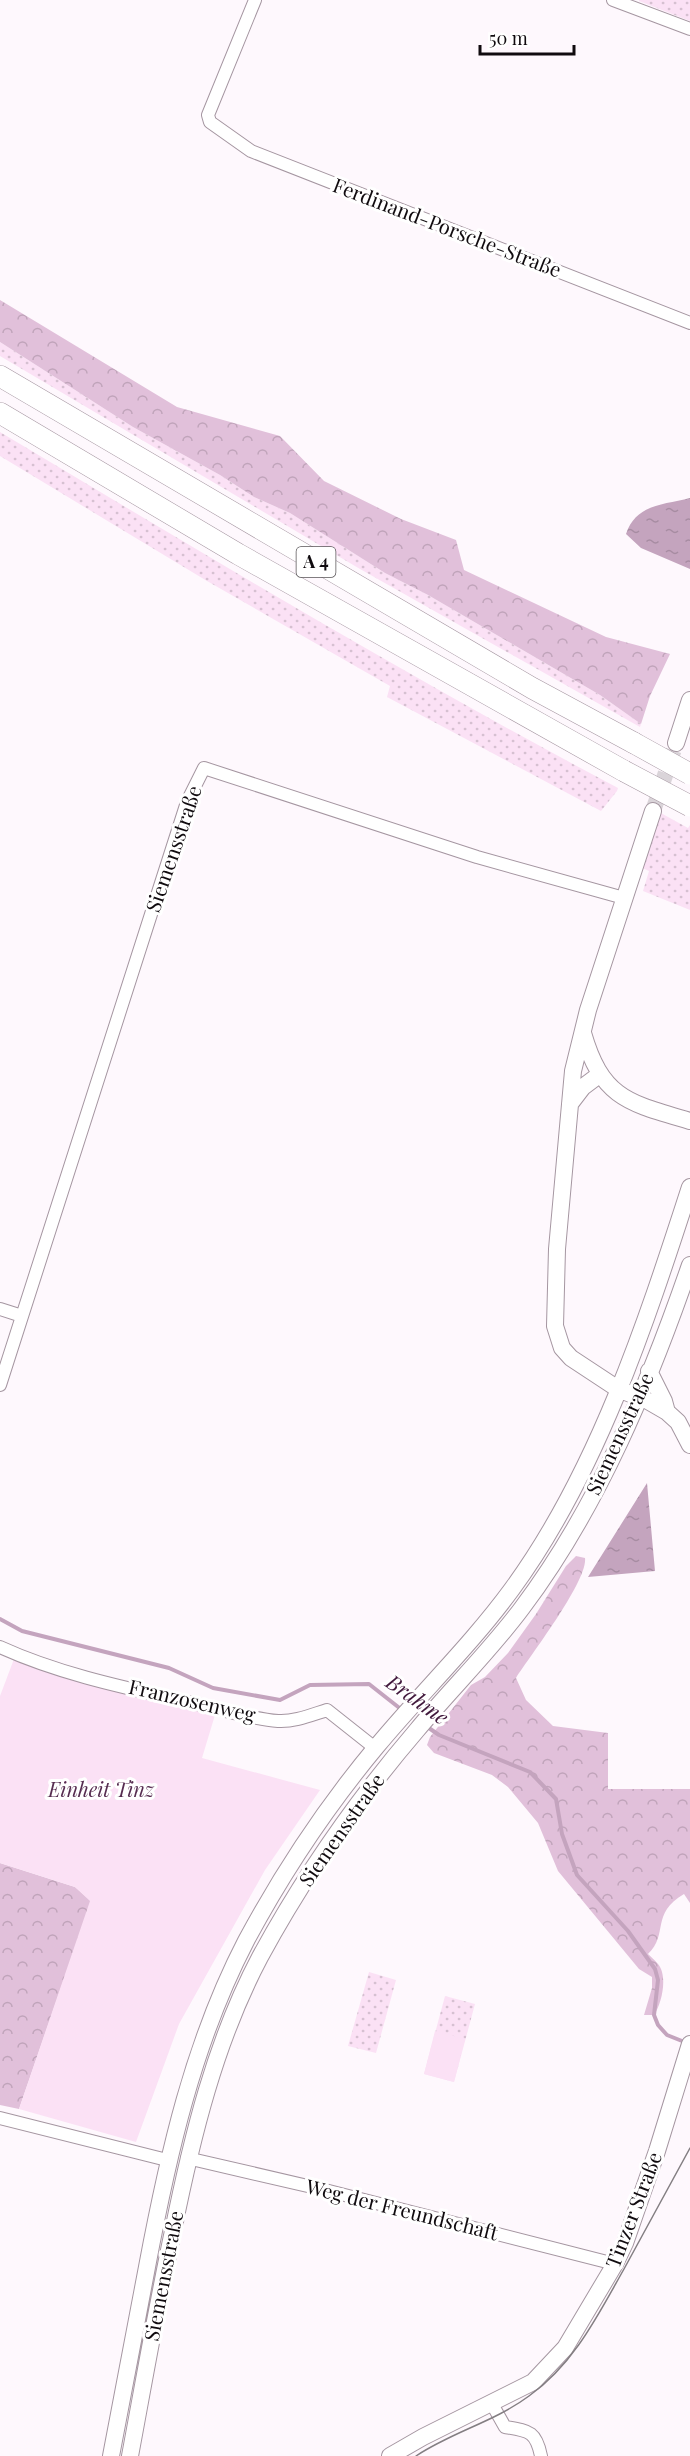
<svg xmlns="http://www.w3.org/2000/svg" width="690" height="2456" font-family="'Playfair Display',serif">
	<defs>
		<pattern id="grass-dots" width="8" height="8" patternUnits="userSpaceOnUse" patternTransform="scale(1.5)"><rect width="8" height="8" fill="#fbe1f5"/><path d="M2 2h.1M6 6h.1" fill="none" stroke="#d6c0d1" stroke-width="1.8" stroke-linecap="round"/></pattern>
		<pattern id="forest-crowns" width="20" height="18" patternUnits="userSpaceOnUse" patternTransform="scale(1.5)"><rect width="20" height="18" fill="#e1c0da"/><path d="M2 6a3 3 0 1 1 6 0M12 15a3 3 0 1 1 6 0" fill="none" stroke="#c0a4ba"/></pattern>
		<pattern id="water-ripples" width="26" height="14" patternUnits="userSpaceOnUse" patternTransform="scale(1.5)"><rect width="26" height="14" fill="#c4a4be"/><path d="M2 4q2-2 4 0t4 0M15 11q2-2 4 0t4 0" fill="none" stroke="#a78ca2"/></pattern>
	</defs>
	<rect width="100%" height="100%" fill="#fef8fd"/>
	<!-- grass -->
	<path fill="url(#grass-dots)" d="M639,0H690V21L639,1Z
		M0,342L133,427L220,475L254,497L290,513L385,573L428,595L600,695L641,724L640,727L360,569L0,356Z
		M0,432C204,554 408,677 618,788L617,791L601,811L387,697L390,686L207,581L0,456Z
		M659,812L688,828L690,825V910L643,891L649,871L640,867Z
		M369,1972L396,1980L376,2053L348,2046Z
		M445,1996L475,2004L454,2082L424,2074Z"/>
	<!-- forest -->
	<path fill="url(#forest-crowns)" d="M0,300L177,407L280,436L324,481L401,519L456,540L464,570L606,637L670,654L650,696L641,724L600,695L428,595L385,573L290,513L254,497L220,475L133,427L0,342Z
		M576,1556L585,1558C588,1581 530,1656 516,1678L526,1700L553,1726L608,1733V1789H690V1903L684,1894C650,1914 669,1934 648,1954C651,1957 655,1960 658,1964C668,1976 662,2003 654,2015H644L652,1988V1977L639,1969L558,1871L538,1823L508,1787L492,1775L434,1753L427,1745L430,1737L471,1685L485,1677L508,1653L536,1614L566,1566Z
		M0,1863L75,1887L91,1901L19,2109L0,2105Z"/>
	<!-- garden -->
	<path fill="#fbe1f5" d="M14,1659L65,1678L215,1715L202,1758L320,1790L265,1870L179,2024L136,2142L19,2109L90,1901L75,1887L0,1863V1696Z
		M435,2031L465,2039L454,2082L424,2074Z"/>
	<!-- water -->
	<path fill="url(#water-ripples)" d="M690,498V569L641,548L626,534C636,504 663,505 690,498Z
		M647,1483L655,1571L588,1577Z"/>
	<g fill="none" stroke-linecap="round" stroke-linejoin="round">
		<!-- stream -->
		<path stroke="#c4a4be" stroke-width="4" d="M0,1619L22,1631L169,1668L213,1688L280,1700L310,1685L369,1684L402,1710
			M426,1726L439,1735L530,1772L556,1799L562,1834L577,1875L628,1931L655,1969L658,1980L654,2015L658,2025L667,2035L687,2043"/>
		<!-- secondary-tunnel -->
		<path stroke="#dad4d9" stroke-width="16" stroke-dasharray="16 8" stroke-linecap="butt" d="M653,811L676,743"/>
		<defs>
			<path id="street" d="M255,0L208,115L210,122L251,151L690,323
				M613,0L690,29
				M0,1309L22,1316
				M0,1385L187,802L204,768L477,857L624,898
				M0,1647C61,1675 131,1689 197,1704C223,1710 251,1719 278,1721C294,1722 311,1715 327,1710L375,1748
				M0,2118L167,2160
				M187,2158L325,2190L615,2264
				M492,2404L505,2427C529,2431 536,2431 541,2456"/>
			<path id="secondary" d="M676,743L690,700
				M653,811L588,1010L573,1071L557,1249L555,1326L562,1348L571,1358L618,1389L648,1401L667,1412L678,1422L690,1445
				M583,1033C602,1099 629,1103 690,1121
				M570,1104L583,1087L599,1075
				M649,1371L664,1401L667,1412
				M111,2456C123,2393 135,2330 147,2267C168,2155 193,2043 246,1941C283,1872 327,1806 377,1746C421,1693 471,1645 512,1589C597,1473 646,1323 690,1187
				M130,2456C144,2381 157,2306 173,2231C192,2137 215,2042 260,1957C304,1876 357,1800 417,1730C451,1689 490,1651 522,1608C598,1507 649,1384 690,1265
				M390,2456L423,2437L533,2382L565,2348L615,2264L625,2243L657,2151L690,2044"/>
			<path id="highway" d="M0,376L532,688L634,743
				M0,413L238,554L624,771"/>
		</defs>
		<!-- street casing -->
		<use href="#street" stroke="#a596a1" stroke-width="14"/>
		<!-- secondary casing -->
		<use href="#secondary" stroke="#a596a1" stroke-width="18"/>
		<!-- highway casing -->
		<use href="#highway" stroke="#a596a1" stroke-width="22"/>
		<!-- street -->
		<use href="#street" stroke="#fff" stroke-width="12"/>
		<!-- secondary -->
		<use href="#secondary" stroke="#fff" stroke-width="16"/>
		<!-- highway -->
		<use href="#highway" stroke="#fff" stroke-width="21"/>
		<!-- tram -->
		<path stroke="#837e82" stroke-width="1.5" d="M416,2456C452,2432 494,2422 529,2396C574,2364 598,2315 624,2269C646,2229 668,2188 690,2148"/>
		<defs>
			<path id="highway-bridge" d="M634,743L690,774
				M624,771L690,806"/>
		</defs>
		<!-- highway-bridge casing -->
		<use href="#highway-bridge" stroke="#a596a1" stroke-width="22" stroke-linecap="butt"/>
		<!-- highway-bridge -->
		<use href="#highway-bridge" stroke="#fff" stroke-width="21"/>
	</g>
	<g text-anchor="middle" stroke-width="6" stroke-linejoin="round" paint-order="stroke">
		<!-- shield labels -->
		<rect fill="#fff" stroke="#585457" stroke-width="1.5" x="296.5" y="547" width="39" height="30" rx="4.5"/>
		<g font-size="18" font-weight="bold" fill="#100b0f">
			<text x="316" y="568">A 4</text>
		</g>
		<!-- street labels -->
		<g font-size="20" fill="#100b0f" stroke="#fff">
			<text transform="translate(447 228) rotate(21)" y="7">Ferdinand-Porsche-Straße</text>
			<text transform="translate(174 849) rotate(-71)" y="7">Siemensstraße</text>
			<text transform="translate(620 1434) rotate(-65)" y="7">Siemensstraße</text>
			<text transform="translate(192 1701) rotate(13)" y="7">Franzosenweg</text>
			<text transform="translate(342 1830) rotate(-55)" y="7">Siemensstraße</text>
			<text transform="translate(402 2210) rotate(14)" y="7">Weg der Freundschaft</text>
			<text transform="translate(634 2210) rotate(-69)" y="7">Tinzer Straße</text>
			<text transform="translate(164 2276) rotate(-79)" y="7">Siemensstraße</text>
		</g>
		<!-- park labels -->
		<g font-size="20" font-style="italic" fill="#562c50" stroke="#fff">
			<text x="101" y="1797">Einheit Tinz</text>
		</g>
		<!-- water labels -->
		<g font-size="21" font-style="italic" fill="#41183c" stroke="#fff">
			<text transform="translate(417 1700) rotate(35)" y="7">Brahme</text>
		</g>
	</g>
	<!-- scale -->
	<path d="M480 45v9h94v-9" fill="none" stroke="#100b0f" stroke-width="3"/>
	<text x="489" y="45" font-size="18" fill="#100b0f" stroke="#ffffff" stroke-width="4.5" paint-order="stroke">50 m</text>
</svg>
